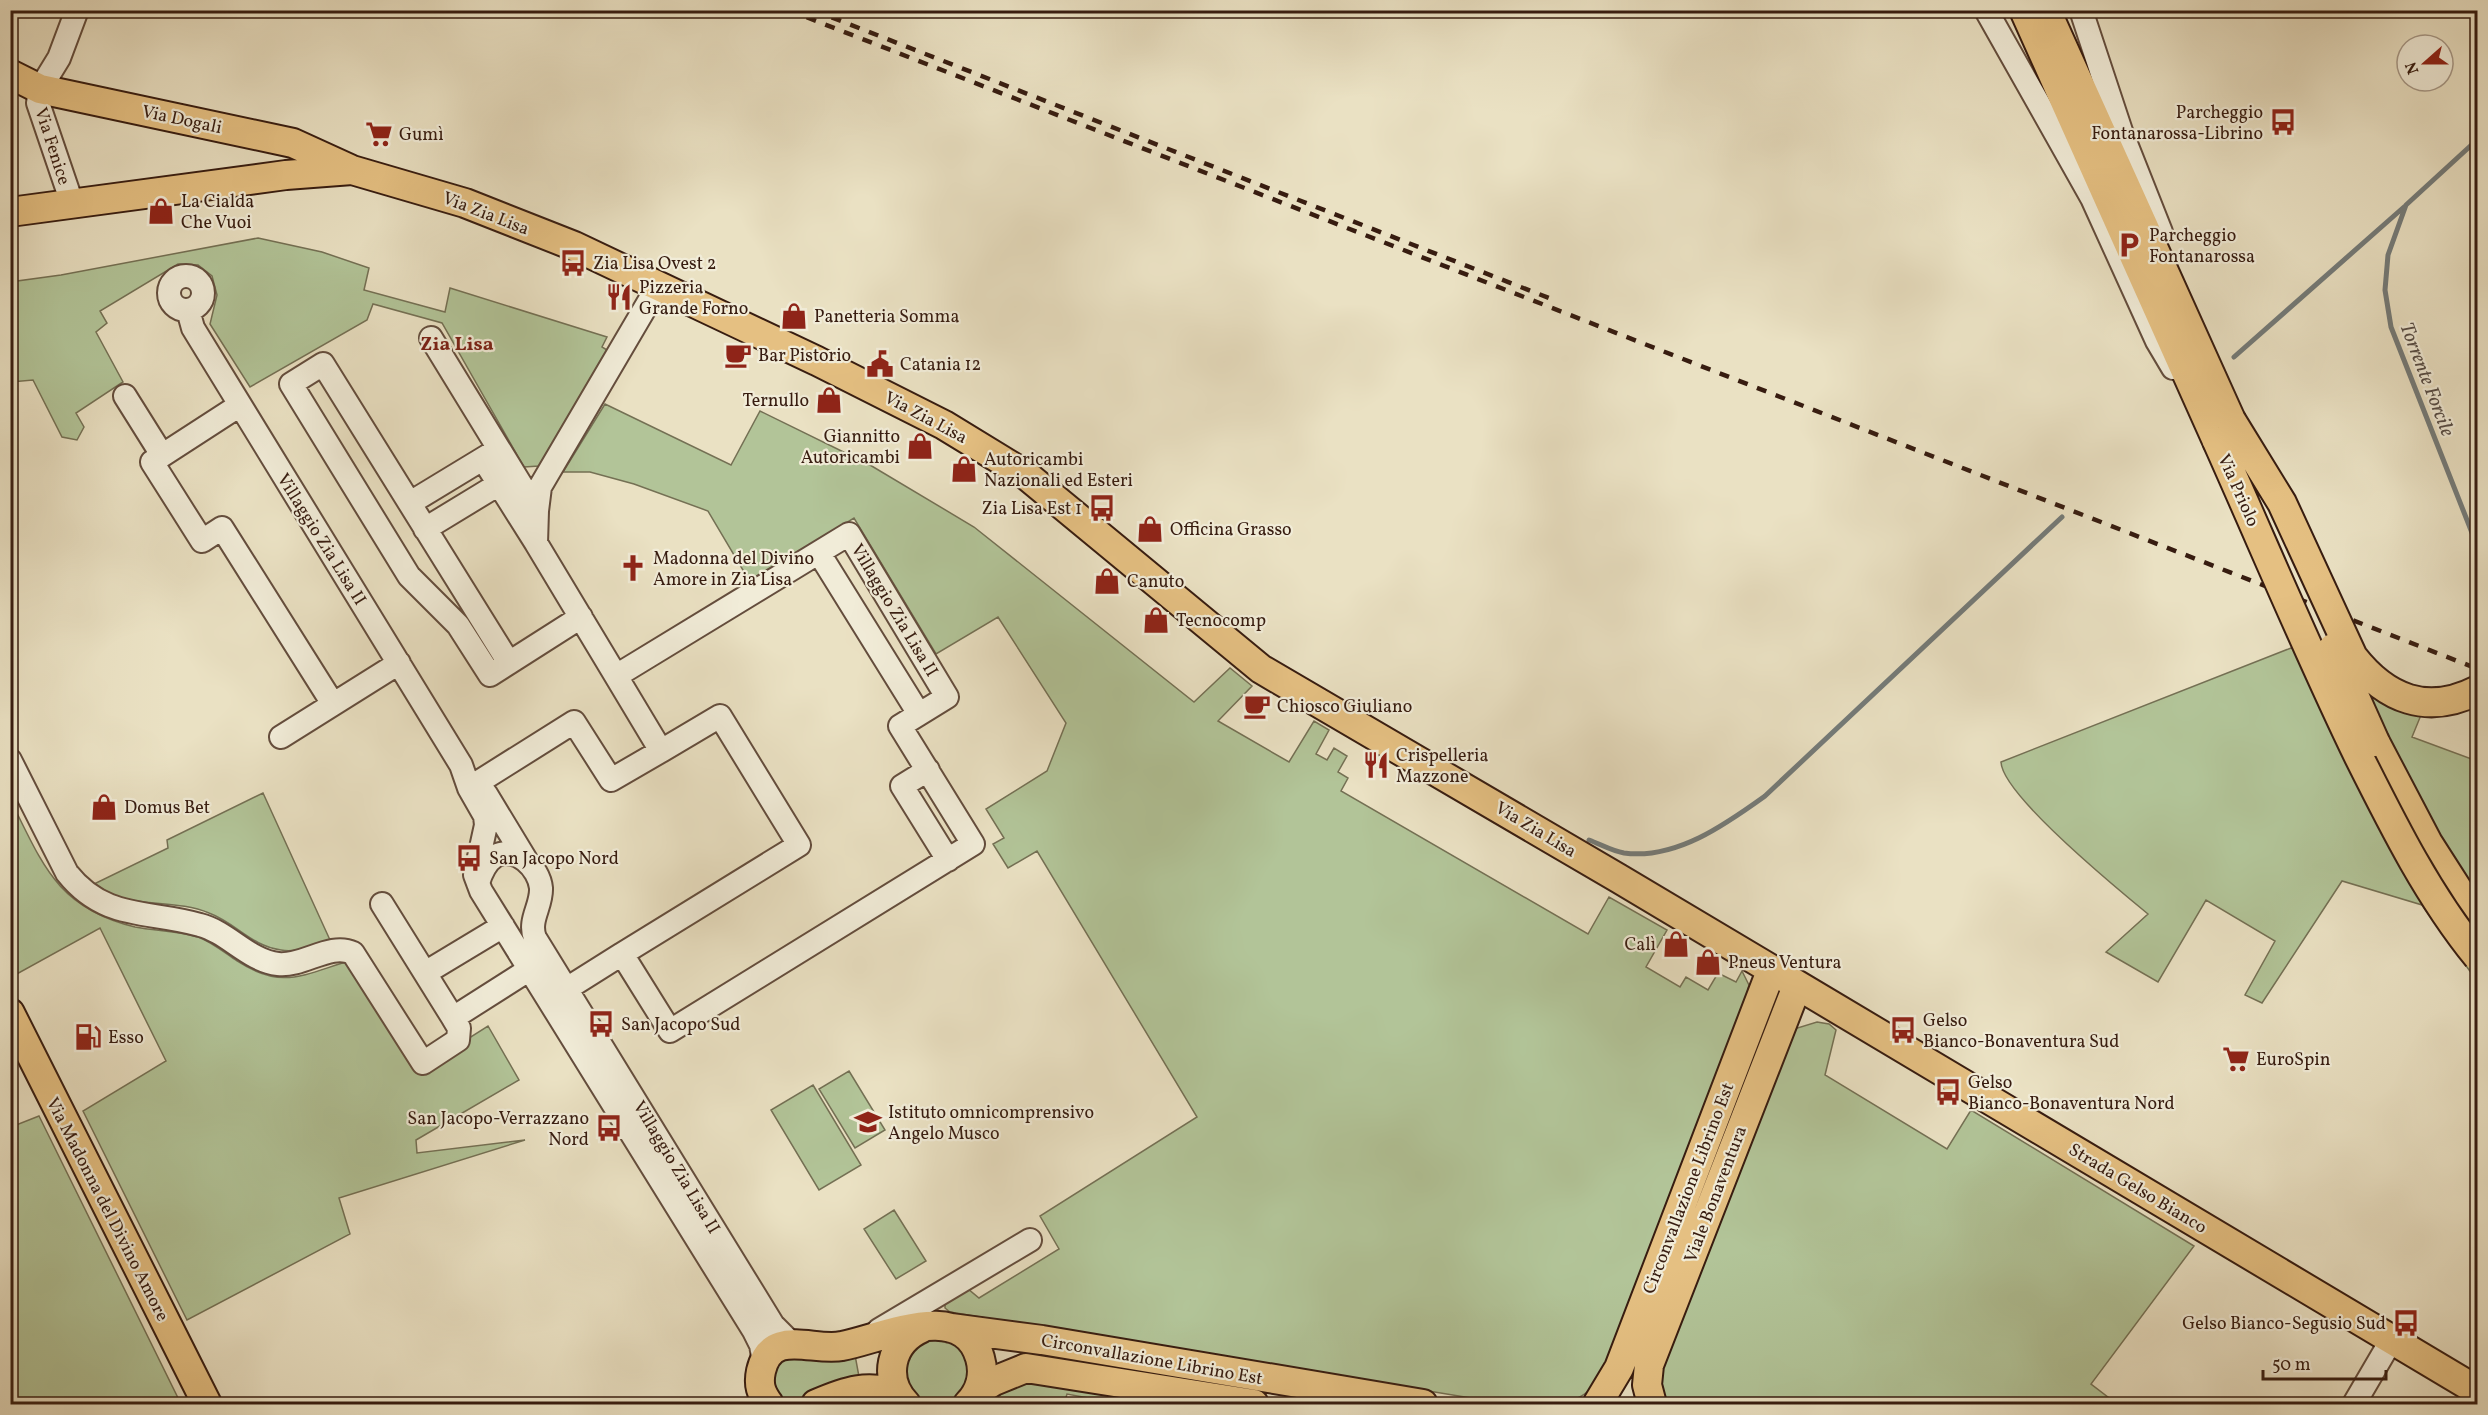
<svg xmlns="http://www.w3.org/2000/svg" width="2488" height="1415" font-family="Vollkorn,serif">
	<rect width="100%" height="100%" fill="#eae1c3"/>
	<filter id="stains"><feTurbulence type="fractalNoise" baseFrequency=".00333" numOctaves="4"/><feColorMatrix values="0 0 0 0 .2 0 0 0 0 .09 0 0 0 0 .02 0 0 0 .5 -.17"/></filter>
	<radialGradient id="worn" r=".72"><stop offset=".6" stop-color="#630" stop-opacity="0"/><stop offset="1" stop-color="#630" stop-opacity=".3"/></radialGradient>
	<!-- green -->
	<path fill="#b2c498" stroke="#747054" stroke-width="1.5" d="M258,238L322,252L369,268L364,290L445,312L450,288L607,337L602,347L607,350L539,466L524,467L442,323L373,304L367,320L250,387L210,324L217,295L212,276L198,265L178,264L100,311L107,323L96,332L123,382L76,413L84,427L77,440L62,437L33,380L11,382L10,282L61,275Z
		M605,404L731,465L760,411L870,465L974,527L1194,702L1230,668L1252,686L1218,721L1289,762L1314,721L1329,730L1316,754L1327,760L1334,748L1347,756L1338,772L1348,778L1341,791L1588,934L1609,897L1667,930L1646,967L1680,987L1686,977L1708,990L1718,973L1736,982L1742,971L1749,985L1746,998L1599,1380C1575,1412 1543,1404 1507,1404L950,1312L945,1308V1301L968,1289L979,1298L1059,1249L1040,1216L1197,1117L1037,851L1008,868L993,844L1004,838L986,809L1047,771L1066,723L998,617L936,654L854,518L750,582L708,511L634,484L590,472H563Z
		M2291,648L2322,649L2430,693L2412,737L2477,761V981L2422,905L2342,881L2262,1003L2245,995L2275,941L2206,900L2158,982L2106,952L2148,914C2120,891 2002,794 2001,762Z
		M263,793L330,940C315,945 298,953 281,950C251,946 236,923 209,913C180,901 148,906 118,897C110,894 102,888 94,884L168,848L167,840Z
		M10,799C43,865 57,908 135,927C155,931 178,931 198,937C212,942 225,953 237,961C282,990 302,975 349,961L417,1071L488,1026L519,1080L416,1140L417,1153L525,1140L339,1198L350,1234L187,1320L83,1111L166,1061L100,928L15,975L10,967Z
		M1817,1022L1829,1024L1836,1030L1825,1075L1947,1149L1971,1110L2194,1246L2091,1384L2117,1404H1665L1660,1376L1663,1364L1794,1029Z
		M849,1071L885,1130L855,1148L819,1089Z
		M813,1085L861,1165L819,1190L771,1110Z
		M39,1116L181,1404H11V1127Z
		M894,1210L926,1261L896,1279L864,1229Z
		M953,1337L973,1368L957,1401L950,1404H923L912,1398L900,1363L916,1339Z
		M855,1355L860,1382L801,1404L780,1401L769,1372L780,1357Z
		M1024,1382L1148,1400L1158,1404H1121L1067,1394L1064,1404H988L1008,1389Z"/>
	<g fill="none" stroke-linecap="round" stroke-linejoin="round">
		<!-- stream -->
		<path stroke="#747b79" stroke-width="5" d="M2478,139L2406,205L2388,255L2385,290L2391,327L2478,548
			M2234,357L2404,207
			M1589,840C1600,844 1612,851 1624,853C1676,860 1726,824 1765,796L2062,517"/>
		<defs>
			<path id="minor" d="M1986,10L2092,198L2157,341L2173,368
				M2081,10L2121,131L2161,232
				M72,203L38,103L40,89L59,58L77,10
				M169 293a17 17 0 1 1 34 0a17 17 0 1 1-34 0Z
				M188,310L193,328L461,765L469,788L485,816L486,825L475,875L481,891L754,1331L761,1345L764,1362
				M431,338L537,511
				M125,396L162,455
				M240,405L152,462L202,541L222,528L333,704
				M483,459L536,543
				M410,503L499,449
				M425,529L499,484
				M819,553L919,714
				M509,663L323,364L291,384L409,576L458,625L490,675L581,617
				M616,676L661,751L720,716L799,845L622,954
				M281,737L399,663
				M10,760L67,873C105,921 149,910 200,925C228,932 249,961 278,964C303,967 330,942 353,953L423,1063L458,1040L459,1028L453,1018
				M928,770L902,786L948,860
				M469,788L574,722L611,780L661,751
				M486,794L526,860
				M478,883C481,873 486,862 495,856C516,845 539,868 541,888C542,906 528,920 535,938L773,1325L790,1342
				M382,904L453,1018L530,969
				M425,973L503,926
				M568,988L622,954L670,1031L973,844L900,726L947,697L849,534L616,676L536,543L537,511L540,487L658,286
				M879,1330L1030,1240
				M2354,1404L2392,1339"/>
			<path id="major" d="M2024,10L2217,441
				M2046,10L2231,420
				M10,74L40,89L293,143L350,169
				M10,212L286,175L352,170L465,203L574,246L817,361L944,425L1026,475L1261,669L1618,878L2478,1391
				M2375,742L2428,843L2478,921
				M10,1013L207,1404
				M951,1328L1042,1340L1423,1404
				M978,1391L994,1381L1026,1368L1254,1404
				M1598,1403L1619,1368L1771,971
				M769,1404C761,1393 758,1385 761,1371C771,1327 813,1352 842,1346C881,1339 963,1298 980,1358C985,1375 980,1392 968,1404
				M816,1404C844,1392 870,1382 899,1396
				M906,1404C882,1379 890,1342 922,1328
				M1652,1404L1647,1385L1649,1365L1797,986"/>
		</defs>
		<!-- minor casing -->
		<use href="#minor" stroke="#644d3d" stroke-width="26"/>
		<!-- major casing -->
		<use href="#major" stroke="#371c10" stroke-width="32"/>
		<!-- minor -->
		<use href="#minor" stroke="#f1ecd8" stroke-width="22"/>
		<!-- major -->
		<use href="#major" stroke="#e5c082" stroke-width="28"/>
		<!-- rail -->
		<path stroke="#371c10" stroke-width="4.5" stroke-dasharray="10 10" stroke-linecap="butt" d="M788,10L2478,669
			M813,10L1554,300"/>
		<defs>
			<path id="major-bridge" d="M2231,420L2282,503L2353,657C2386,699 2427,716 2478,690
				M2217,441C2264,546 2309,654 2359,757C2394,827 2429,897 2478,957
				M2333,648L2375,742"/>
		</defs>
		<!-- major-bridge casing -->
		<use href="#major-bridge" stroke="#371c10" stroke-width="32" stroke-linecap="butt"/>
		<!-- major-bridge -->
		<use href="#major-bridge" stroke="#e5c082" stroke-width="28"/>
	</g>
	<!-- icons -->
	<defs>
		<symbol id="bus-bare" viewBox="-9 -9 18 18"><path d="M-5-6H5V4H4V6H2V4H-2V6H-4V4H-5ZM-3.5-4V0h7V-4ZM-3.5 1.2v1.5H-2V1.2ZM2 1.2v1.5H3.5V1.2Z" fill="#8f2418" stroke="#f1ecd8" stroke-width="2.5" paint-order="stroke"/></symbol>
		<symbol id="supermarket-bare" viewBox="-9 -9 18 18"><path d="M-6-5.5h2.5l.6 2H6L4.5 2H-2.5L-4.4-4H-6ZM-1.5 3.2a1.3 1.3 0 1 0 .1 0ZM3 3.2a1.3 1.3 0 1 0 .1 0Z" fill="#8f2418" stroke="#f1ecd8" stroke-width="2.5" paint-order="stroke"/></symbol>
		<symbol id="shop-bare" viewBox="-9 -9 18 18"><path d="M-5-2.5h2.3a2.7 3.5 0 0 1 5.4 0H5L5.5 6h-11ZM-1.5-2.5h3a1.5 2.3 0 0 0-3 0Z" fill="#8f2418" stroke="#f1ecd8" stroke-width="2.5" paint-order="stroke"/></symbol>
		<symbol id="parking-bare" viewBox="-9 -9 18 18"><path d="M-3.5-5.5H1a3.5 3.5 0 0 1 0 7H-1V5.5H-3.5ZM-1-3.4V-.6H.8a1.4 1.4 0 0 0 0-2.8Z" fill="#8f2418" stroke="#f1ecd8" stroke-width="2.5" paint-order="stroke"/></symbol>
		<symbol id="restaurant-bare" viewBox="-9 -9 18 18"><path d="M-5-6h1v4h1v-4h1v4h1v-4h1v5L-1.5 .5V6h-2V.5L-5-1ZM5-6V6H3V1.5H1.5Q1.5-4 5-6Z" fill="#8f2418" stroke="#f1ecd8" stroke-width="2.5" paint-order="stroke"/></symbol>
		<symbol id="cafe-bare" viewBox="-9 -9 18 18"><path d="M-5.5-4.5H6V0H3Q3 3.5 0 3.5H-2.5Q-5.5 3.5-5.5 0ZM3-3.2v2h1.7v-2ZM-6 4.5H4V6H-6Z" fill="#8f2418" stroke="#f1ecd8" stroke-width="2.5" paint-order="stroke"/></symbol>
		<symbol id="civic-bare" viewBox="-9 -9 18 18"><path d="M-.6-6.5H3V-4.5H.6V-3L4-1V1h2V6H-6V1h2V-1L-.6-3ZM-1.2 2.5V6h2.4V2.5Z" fill="#8f2418" stroke="#f1ecd8" stroke-width="2.5" paint-order="stroke"/></symbol>
		<symbol id="church-bare" viewBox="-9 -9 18 18"><path d="M-1.2-6h2.4v3.5h3.3v2.4h-3.3V6h-2.4V-.1h-3.3v-2.4h3.3Z" fill="#8f2418" stroke="#f1ecd8" stroke-width="2.5" paint-order="stroke"/></symbol>
		<symbol id="fuel-bare" viewBox="-9 -9 18 18"><path d="M-5.5-6h7V0h2V4h1.3V-2.5L3-4.5l.8-.8L6-3V5H2.5V1h-1V6h-7ZM-4.2-4.7v3.2H.2V-4.7Z" fill="#8f2418" stroke="#f1ecd8" stroke-width="2.5" paint-order="stroke"/></symbol>
		<symbol id="school-bare" viewBox="-9 -9 18 18"><path d="M0-5L7-2L0 1L-7-2ZM-4 1L0 2.5L4 1V4Q0 6-4 4Z" fill="#8f2418" stroke="#f1ecd8" stroke-width="2.5" paint-order="stroke"/></symbol>
	</defs>
	<g fill-rule="evenodd">
		<use href="#bus-bare" x="2264" y="103" width="38" height="38"/>
		<use href="#supermarket-bare" x="360" y="115" width="38" height="38"/>
		<use href="#shop-bare" x="142" y="192" width="38" height="38"/>
		<use href="#parking-bare" x="2110" y="226" width="38" height="38"/>
		<use href="#bus-bare" x="554" y="244" width="38" height="38"/>
		<use href="#restaurant-bare" x="600" y="278" width="38" height="38"/>
		<use href="#shop-bare" x="775" y="297" width="38" height="38"/>
		<use href="#cafe-bare" x="719" y="336" width="38" height="38"/>
		<use href="#civic-bare" x="861" y="345" width="38" height="38"/>
		<use href="#shop-bare" x="810" y="381" width="38" height="38"/>
		<use href="#shop-bare" x="901" y="427" width="38" height="38"/>
		<use href="#shop-bare" x="945" y="450" width="38" height="38"/>
		<use href="#bus-bare" x="1083" y="489" width="38" height="38"/>
		<use href="#shop-bare" x="1131" y="510" width="38" height="38"/>
		<use href="#church-bare" x="614" y="549" width="38" height="38"/>
		<use href="#shop-bare" x="1088" y="562" width="38" height="38"/>
		<use href="#shop-bare" x="1137" y="601" width="38" height="38"/>
		<use href="#cafe-bare" x="1238" y="687" width="38" height="38"/>
		<use href="#restaurant-bare" x="1357" y="746" width="38" height="38"/>
		<use href="#shop-bare" x="85" y="788" width="38" height="38"/>
		<use href="#bus-bare" x="450" y="839" width="38" height="38"/>
		<use href="#shop-bare" x="1657" y="925" width="38" height="38"/>
		<use href="#shop-bare" x="1689" y="943" width="38" height="38"/>
		<use href="#bus-bare" x="582" y="1005" width="38" height="38"/>
		<use href="#bus-bare" x="1884" y="1011" width="38" height="38"/>
		<use href="#fuel-bare" x="69" y="1018" width="38" height="38"/>
		<use href="#supermarket-bare" x="2217" y="1040" width="38" height="38"/>
		<use href="#bus-bare" x="1929" y="1073" width="38" height="38"/>
		<use href="#school-bare" x="849" y="1103" width="38" height="38"/>
		<use href="#bus-bare" x="590" y="1109" width="38" height="38"/>
		<use href="#bus-bare" x="2387" y="1304" width="38" height="38"/>
	</g>
	<g text-anchor="middle" stroke-width="4.5" stroke-linejoin="round" paint-order="stroke">
		<!-- poi labels -->
		<g font-size="18" fill="#371c10" stroke="#f1ecd8" text-anchor="start">
			<text x="2263" y="118" text-anchor="end">Parcheggio<tspan x="2263" dy="21">Fontanarossa-Librino</tspan></text>
			<text x="399" y="140">Gumì</text>
			<text x="181" y="207">La Cialda<tspan x="181" dy="21">Che Vuoi</tspan></text>
			<text x="2149" y="241">Parcheggio<tspan x="2149" dy="21">Fontanarossa</tspan></text>
			<text x="593" y="269">Zia Lisa Ovest 2</text>
			<text x="639" y="293">Pizzeria<tspan x="639" dy="21">Grande Forno</tspan></text>
			<text x="814" y="322">Panetteria Somma</text>
			<text x="758" y="361">Bar Pistorio</text>
			<text x="900" y="370">Catania 12</text>
			<text x="809" y="406" text-anchor="end">Ternullo</text>
			<text x="900" y="442" text-anchor="end">Giannitto<tspan x="900" dy="21">Autoricambi</tspan></text>
			<text x="984" y="465">Autoricambi<tspan x="984" dy="21">Nazionali ed Esteri</tspan></text>
			<text x="1082" y="514" text-anchor="end">Zia Lisa Est 1</text>
			<text x="1170" y="535">Officina Grasso</text>
			<text x="653" y="564">Madonna del Divino<tspan x="653" dy="21">Amore in Zia Lisa</tspan></text>
			<text x="1127" y="587">Canuto</text>
			<text x="1176" y="626">Tecnocomp</text>
			<text x="1277" y="712">Chiosco Giuliano</text>
			<text x="1396" y="761">Crispelleria<tspan x="1396" dy="21">Mazzone</tspan></text>
			<text x="124" y="813">Domus Bet</text>
			<text x="489" y="864">San Jacopo Nord</text>
			<text x="1656" y="950" text-anchor="end">Calì</text>
			<text x="1728" y="968">Pneus Ventura</text>
			<text x="1923" y="1026">Gelso<tspan x="1923" dy="21">Bianco-Bonaventura Sud</tspan></text>
			<text x="621" y="1030">San Jacopo Sud</text>
			<text x="108" y="1043">Esso</text>
			<text x="2256" y="1065">EuroSpin</text>
			<text x="1968" y="1088">Gelso<tspan x="1968" dy="21">Bianco-Bonaventura Nord</tspan></text>
			<text x="888" y="1118">Istituto omnicomprensivo<tspan x="888" dy="21">Angelo Musco</tspan></text>
			<text x="589" y="1124" text-anchor="end">San Jacopo-Verrazzano<tspan x="589" dy="21">Nord</tspan></text>
			<text x="2386" y="1329" text-anchor="end">Gelso Bianco-Segusio Sud</text>
		</g>
		<!-- street labels -->
		<g font-size="18" fill="#371c10" stroke="#f1ecd8">
			<text transform="translate(182 119) rotate(12)" y="6">Via Dogali</text>
			<text transform="translate(53 146) rotate(72)" y="6">Via Fenice</text>
			<text transform="translate(486 213) rotate(21)" y="6">Via Zia Lisa</text>
			<text transform="translate(926 417) rotate(28)" y="6">Via Zia Lisa</text>
			<text transform="translate(2239 490) rotate(66)" y="6">Via Priolo</text>
			<text transform="translate(322 539) rotate(58)" y="6">Villaggio Zia Lisa II</text>
			<text transform="translate(895 610) rotate(59)" y="6">Villaggio Zia Lisa II</text>
			<text transform="translate(1536 829) rotate(31)" y="6">Via Zia Lisa</text>
			<text transform="translate(677 1167) rotate(59)" y="6">Villaggio Zia Lisa II</text>
			<text transform="translate(1688 1188) rotate(-69)" y="6">Circonvallazione Librino Est</text>
			<text transform="translate(2138 1188) rotate(31)" y="6">Strada Gelso Bianco</text>
			<text transform="translate(1715 1194) rotate(-69)" y="6">Viale Bonaventura</text>
			<text transform="translate(108 1209) rotate(63)" y="6">Via Madonna del Divino Amore</text>
			<text transform="translate(1152 1359) rotate(10)" y="6">Circonvallazione Librino Est</text>
		</g>
		<!-- neighbourhood labels -->
		<g font-size="20" font-weight="bold" fill="#7a1f14" stroke="#f1ecd8">
			<text x="457" y="350">Zia Lisa</text>
		</g>
		<!-- water labels -->
		<g font-size="20" font-style="italic" fill="#564c45" stroke="#f1ecd8">
			<text transform="translate(2428 379) rotate(69)" y="7">Torrente Forcile</text>
		</g>
	</g>
	<!-- margin -->
	<rect width="2488" height="1415" fill="none" stroke="#eae1c3" stroke-width="36"/>
	<rect x="12" y="12" width="2464" height="1391" fill="none" stroke="#371c10" stroke-width="3"/>
	<rect x="18" y="18" width="2452" height="1379" fill="none" stroke="#371c10" stroke-width="1.5"/>
	<!-- north arrow -->
	<g transform="translate(2425 63) rotate(249)"><circle r="28" fill="#f1ecd8" stroke="#a79988" stroke-width="1.5"/>
	<path d="M0-4.5L10 22L0 15L-10 22Z" fill="#8f2418"/>
	<text y="-9" font-size="16" font-weight="bold" text-anchor="middle" fill="#371c10">N</text>
	</g>
	<!-- scale -->
	<path d="M2263 1370v9h123v-9" fill="none" stroke="#371c10" stroke-width="3"/>
	<text x="2272" y="1370" font-size="18" fill="#371c10" stroke="#f1ecd8" stroke-width="4.5" paint-order="stroke">50 m</text>
	<rect width="100%" height="100%" filter="url(#stains)"/>
	<rect width="100%" height="100%" fill="url(#worn)"/>
</svg>
